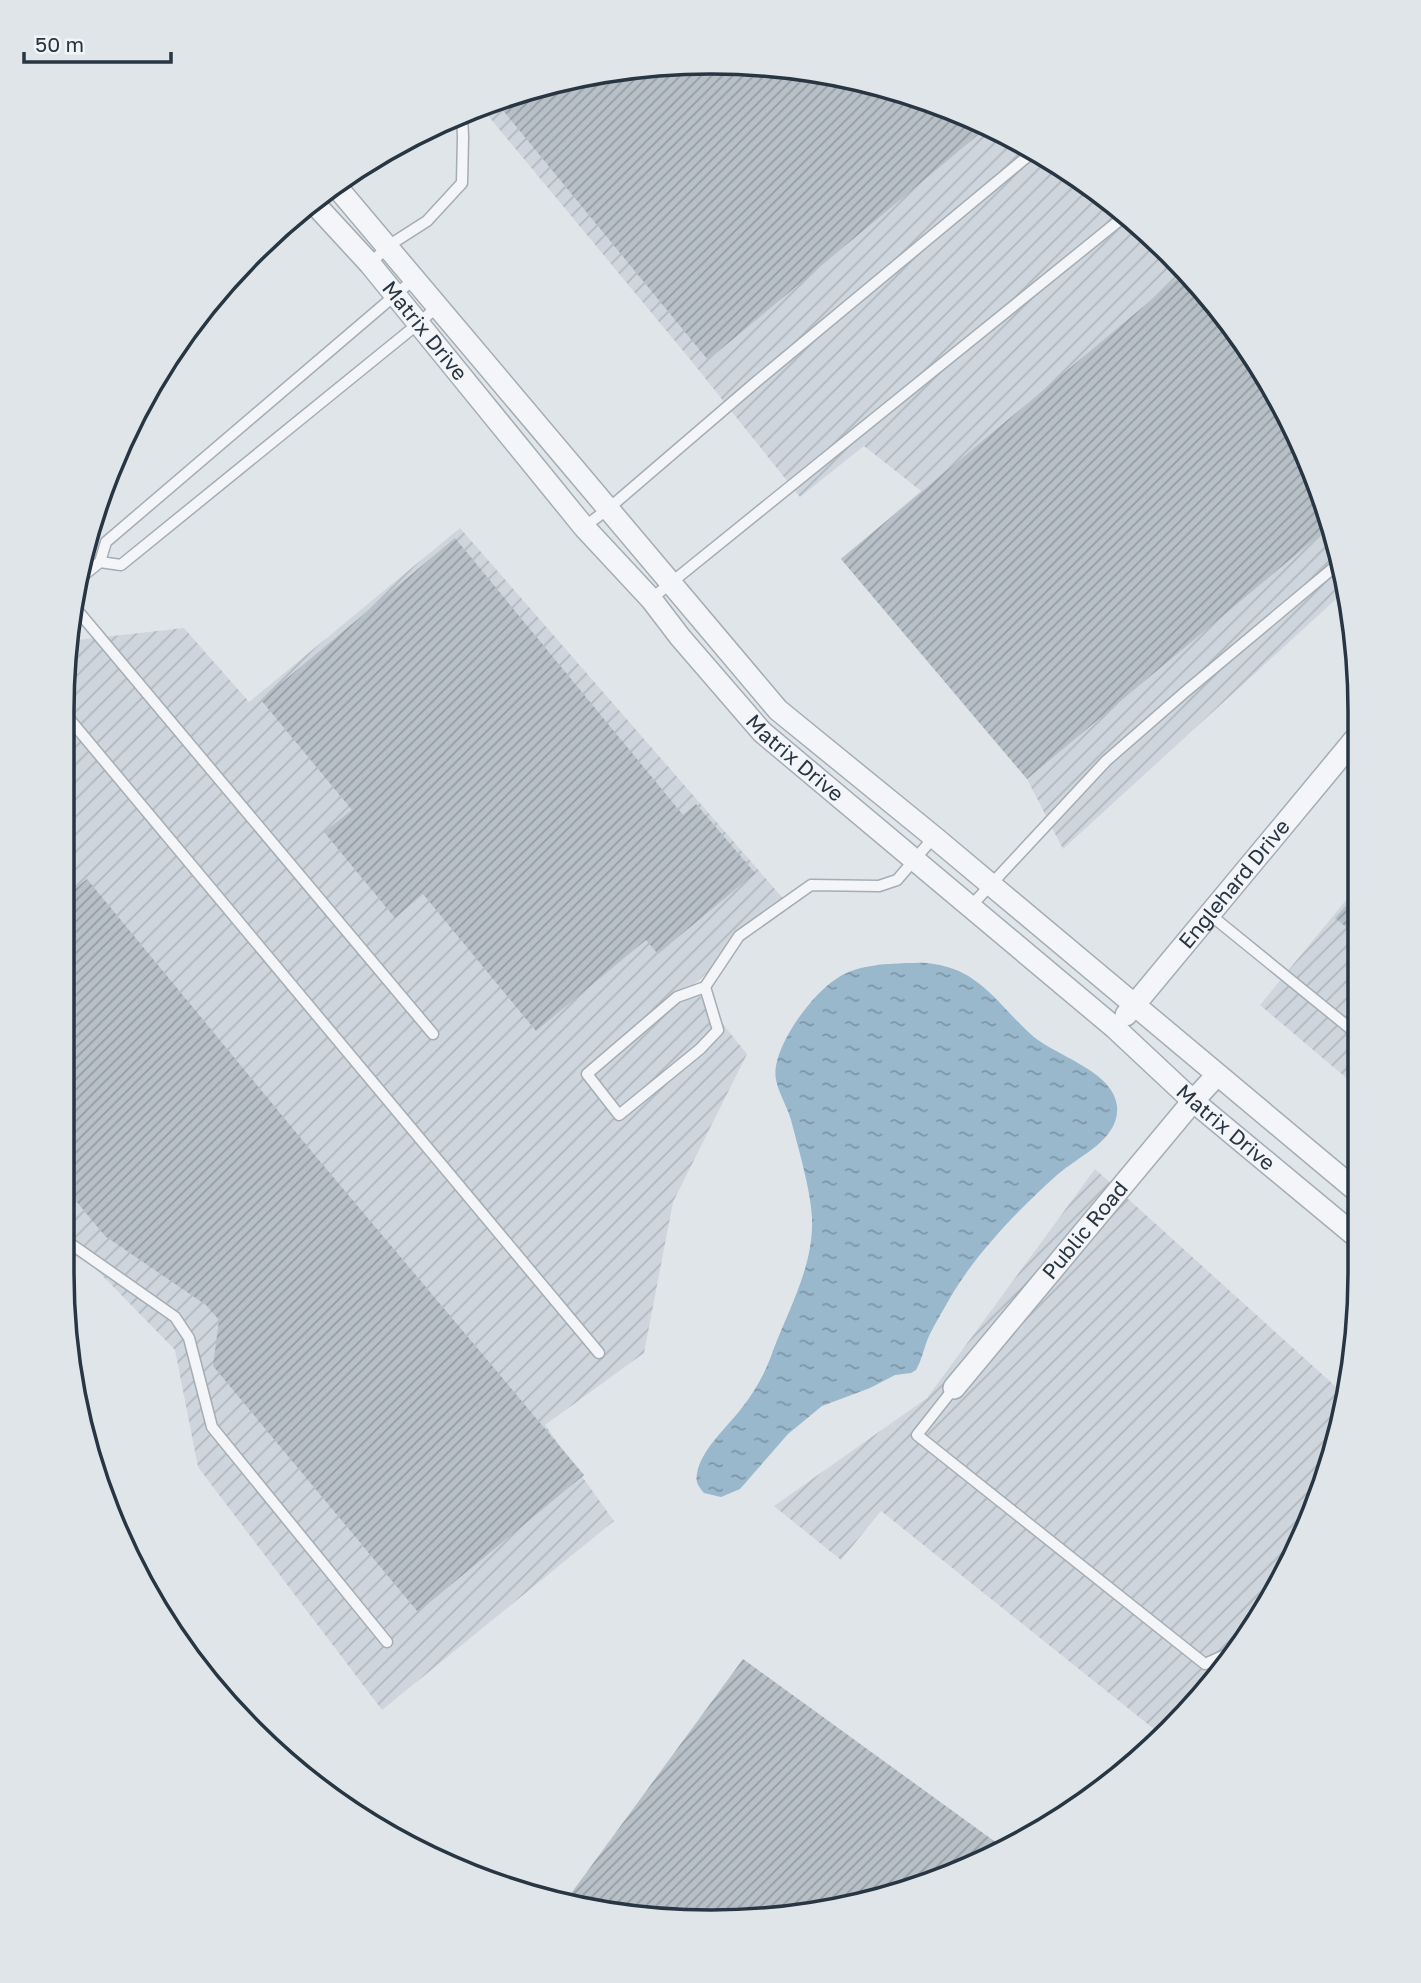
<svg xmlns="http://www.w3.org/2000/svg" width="1421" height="1983" font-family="'Golos Text',sans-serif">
	<defs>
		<pattern id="industrial-furrows" width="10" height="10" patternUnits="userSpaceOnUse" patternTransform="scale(1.75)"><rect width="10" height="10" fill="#ced5dc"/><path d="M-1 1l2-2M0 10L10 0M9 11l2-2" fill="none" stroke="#b1b7be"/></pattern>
		<pattern id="water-ripples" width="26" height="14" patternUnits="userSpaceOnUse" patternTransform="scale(1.75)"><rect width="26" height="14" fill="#99b8cc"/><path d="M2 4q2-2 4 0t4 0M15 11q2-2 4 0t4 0" fill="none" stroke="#7d96a7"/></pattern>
		<pattern id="building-hatch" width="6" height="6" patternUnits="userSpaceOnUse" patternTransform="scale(1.75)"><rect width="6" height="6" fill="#b7bfc7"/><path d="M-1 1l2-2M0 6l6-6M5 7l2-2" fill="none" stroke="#959ca3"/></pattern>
	</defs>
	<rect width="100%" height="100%" fill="#e0e5ea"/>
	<!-- industrial -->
	<path fill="url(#industrial-furrows)" d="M753,63L879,83L998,128L1106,196L1199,283L1310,462L1345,591L1063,849L1027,779L841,559L921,491L864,446L800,497L689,358L480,106L502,96L626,67Z
		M460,528L787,903L692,986L747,1054L673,1202L644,1353L545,1425L614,1521L382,1710L198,1467L175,1350L95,1268L61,1247V774L76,761L61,762V710L68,641L184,628L249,702Z
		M1356,888L1357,1087L1260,1005Z
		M1095,1169L1345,1395L1338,1440L1293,1559L1226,1667L1161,1737L1159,1733L881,1511L841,1560L774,1506L927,1398Z"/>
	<!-- water -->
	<path fill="url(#water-ripples)" d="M907,963C916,963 925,962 934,964C982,971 1000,1008 1034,1037C1057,1056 1114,1072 1117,1106C1120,1140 1078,1156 1057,1175C1018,1210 976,1253 950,1298C943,1311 935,1323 929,1336C924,1347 922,1360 916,1370L911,1373L895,1375L870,1388L822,1406L788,1434L740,1489L721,1497L704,1493C699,1487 695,1482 697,1474C700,1451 727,1427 741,1409C753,1394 763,1377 770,1359C786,1313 814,1269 812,1218C811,1191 798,1147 791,1120C787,1106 779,1094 776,1080C770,1050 811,995 836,979C856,965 883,964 907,963Z"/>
	<!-- building -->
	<path fill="url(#building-hatch)" d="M753,63L879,83L990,125L708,360L501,108L522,91L626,67Z
		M1186,271L1199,283L1310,462L1328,528L1027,779L841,559Z
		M455,538L683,815L696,804L755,873L658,954L646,940L536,1031L423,894L395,918L324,832L352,810L261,700Z
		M87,879L313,1153L584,1475L418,1612L213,1366L219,1320L206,1305L105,1236L61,1183V900Z
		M1356,894V935L1335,918Z
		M743,1659L1001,1846L959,1872L796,1916H625L567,1899Z"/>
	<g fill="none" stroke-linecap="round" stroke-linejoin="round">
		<defs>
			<path id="service" d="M370,264L388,246L427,221L462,183L463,137L462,114
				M584,527L608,509L756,382L1034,151
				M100,562L121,565L419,323L438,306
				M74,583L100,562L106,542L414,279
				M651,599L1126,215
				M72,604L433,1034
				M61,709L599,1353
				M970,907L1106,761L1185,692L1338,564
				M1208,913L1357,1034
				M705,987L677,997L587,1074L619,1115L700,1049L718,1030L705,987L739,936L811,885L879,886L897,880L934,837
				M61,1237L175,1317L189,1338L212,1427L387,1642
				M954,1388L917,1435L1205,1664L1236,1650"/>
			<g id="minor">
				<path d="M335,185L778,710L934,837L1358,1192"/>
				<path id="s1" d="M312,201L370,264L584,527L651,599L680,637L762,732L1115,1028L1193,1101L1358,1238"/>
				<path id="s2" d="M1126,1015L1355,739"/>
				<path id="s3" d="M954,1388L1193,1101L1217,1075"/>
			</g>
		</defs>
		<!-- service casing -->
		<use href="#service" stroke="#a5adb4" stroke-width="13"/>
		<!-- minor casing -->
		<use href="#minor" stroke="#a5adb4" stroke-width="24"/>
		<!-- service -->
		<use href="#service" stroke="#f3f5f8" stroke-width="10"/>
		<!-- minor -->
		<use href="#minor" stroke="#f3f5f8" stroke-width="21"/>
	</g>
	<g text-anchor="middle" stroke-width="6" stroke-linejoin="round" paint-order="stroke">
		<!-- street labels -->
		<g font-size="21" fill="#283542" stroke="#f0f4f7">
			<text dy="7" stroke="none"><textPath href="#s1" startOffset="172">Matrix Drive</textPath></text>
			<text dy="7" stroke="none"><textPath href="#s1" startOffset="738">Matrix Drive</textPath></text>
			<text dy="7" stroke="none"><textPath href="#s2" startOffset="170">Englehard Drive</textPath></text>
			<text dy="7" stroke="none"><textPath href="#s1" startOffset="1306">Matrix Drive</textPath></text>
			<text dy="7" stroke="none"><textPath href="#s3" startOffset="205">Public Road</textPath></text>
		</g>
	</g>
	<!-- crop -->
	<path d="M0 0H1421V1983H0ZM711 74H711A637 637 0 0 1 1348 711V1273A637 637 0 0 1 711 1910H711A637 637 0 0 1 74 1273V711A637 637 0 0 1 711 74Z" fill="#e0e5e9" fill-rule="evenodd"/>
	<path fill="none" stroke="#283542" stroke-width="3.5" d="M711 74H711A637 637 0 0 1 1348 711V1273A637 637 0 0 1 711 1910H711A637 637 0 0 1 74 1273V711A637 637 0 0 1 711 74Z"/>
	<!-- scale -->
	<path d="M24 52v10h147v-10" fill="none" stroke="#283542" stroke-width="3.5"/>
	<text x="35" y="52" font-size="21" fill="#283542" stroke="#f0f4f7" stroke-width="5" paint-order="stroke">50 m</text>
</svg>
